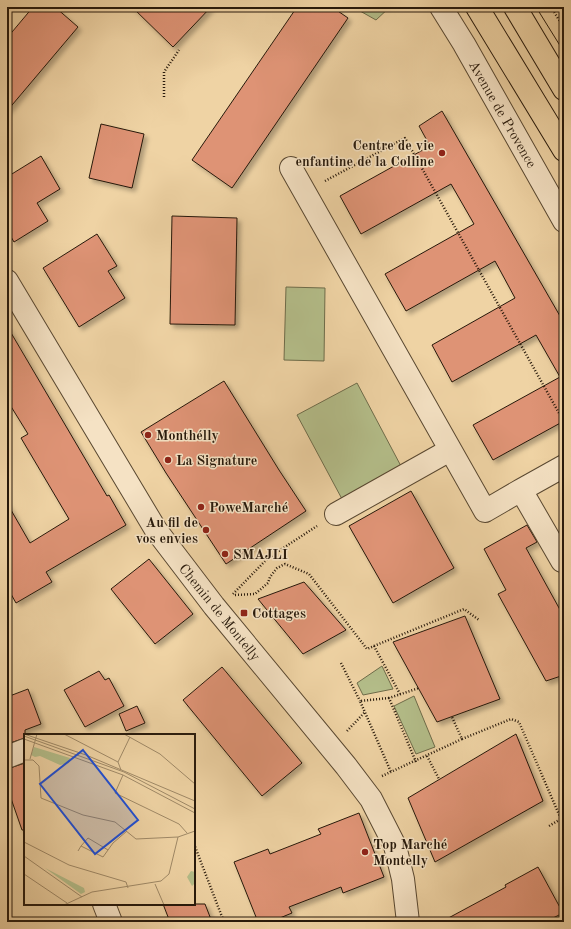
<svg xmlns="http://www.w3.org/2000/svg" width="571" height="929" font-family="'Old Standard TT',serif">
	<defs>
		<filter id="shadow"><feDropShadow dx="3.5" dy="3.5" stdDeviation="2" flood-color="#0004"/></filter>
	</defs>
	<rect width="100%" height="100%" fill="#efd3a4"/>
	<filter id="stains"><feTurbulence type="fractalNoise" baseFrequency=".005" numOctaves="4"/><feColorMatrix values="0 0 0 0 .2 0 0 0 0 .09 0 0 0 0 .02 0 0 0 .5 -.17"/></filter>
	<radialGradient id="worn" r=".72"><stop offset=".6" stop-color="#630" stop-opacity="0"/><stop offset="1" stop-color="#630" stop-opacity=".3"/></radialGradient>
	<!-- green -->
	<path fill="#b4be8a" stroke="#6e6c4a" d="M353,7H390L376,20Z
		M286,287L325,288L324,361L284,360Z
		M357,383L402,468L342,499L297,415Z
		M382,666L393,689L363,695L357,683Z
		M414,696L435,747L416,754L394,706Z"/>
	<!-- building -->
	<path fill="#de9375" stroke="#27190b" filter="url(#shadow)" d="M33,7H55L78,27L7,111V38Z
		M132,7H211L173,47Z
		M297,7H332L348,18L232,188L192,160Z
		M442,111L564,323V421L493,460L473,425L560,377L536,335L452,382L432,345L515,298L495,261L406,311L385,274L474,224L451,184L361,234L340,196L430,146L419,126Z
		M101,124L144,134L132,188L89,178Z
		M41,156L60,189L37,203L48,221L14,242L7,230V177Z
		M172,216L237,218L235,325L170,324Z
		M97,234L117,266L108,271L125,298L79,327L43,268Z
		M7,326L107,496L109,495L126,525L46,572L52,582L16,603L7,587V503L30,543L69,519L21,438L28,434L7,400Z
		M224,381L279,470L306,511L226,564L166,473L141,432Z
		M411,491L454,568L393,603L349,526Z
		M527,525L537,542L526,548L564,617V675L546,681L498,594L506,590L484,549Z
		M149,559L193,614L155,644L111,589Z
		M304,582L346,630L303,654L258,599Z
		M465,616L500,699L437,722L393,642Z
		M222,667L302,763L262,796L183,700Z
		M99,671L105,680L109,678L124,706L85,727L64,690Z
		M28,689L41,724L25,730V738L7,744V697Z
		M137,706L145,723L126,731L119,714Z
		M516,734L543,801L435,862L408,798Z
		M25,763V830H22L7,787V769Z
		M359,813L384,877L343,893L341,887L289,907L292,913L270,922H258L234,862L268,849L270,854L321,834L318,829Z
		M538,867L563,913L545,922H441L506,887L505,885Z
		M163,904H205L212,922H170Z"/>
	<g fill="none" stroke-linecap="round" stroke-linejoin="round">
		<defs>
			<path id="minor" d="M441,7L464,44L564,221
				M291,168L485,511L521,490L562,561
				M7,281L156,530L214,606L346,766L371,799L395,846L403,879L408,922
				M521,490L564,466
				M336,514L450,450
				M7,757L25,750
				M104,904L111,922"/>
			<path id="major" d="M477,7L564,150
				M515,7L564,89"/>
		</defs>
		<!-- minor casing -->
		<use href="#minor" stroke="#594831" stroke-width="24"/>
		<!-- major casing -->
		<use href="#major" stroke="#27190b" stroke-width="24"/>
		<!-- path -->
		<path stroke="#27190b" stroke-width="2.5" stroke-dasharray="1 2" stroke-linecap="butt" d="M551,7L564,28
			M164,97V72L179,50
			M325,181L405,138L564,422
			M233,594L268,558L317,526
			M235,595L255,594L268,583L270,577L277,568L285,564L309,574L367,649L374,646L400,694
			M374,646L464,609L479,620
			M341,663L360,701
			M389,698L360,701L391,772
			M347,731L365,712
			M462,739L511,719L519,722L561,819L549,826
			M427,756L439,779
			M416,762L389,698L419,688
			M382,776L462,739L452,717
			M194,844L224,922"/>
		<!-- minor -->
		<use href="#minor" stroke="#f5e2c4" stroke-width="22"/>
		<!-- major -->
		<use href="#major" stroke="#efd3a4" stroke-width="22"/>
		<!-- tram -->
		<path stroke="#27190b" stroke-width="1" d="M536,7L564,52"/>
	</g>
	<!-- markers -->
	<g fill="#8f2418" stroke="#f5e2c4" stroke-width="1.5">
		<circle cx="442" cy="153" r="4"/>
		<circle cx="148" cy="435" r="4"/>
		<circle cx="168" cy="460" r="4"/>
		<circle cx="201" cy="507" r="4"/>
		<circle cx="206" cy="530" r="4"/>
		<circle cx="225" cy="554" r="4"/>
		<rect x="240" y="609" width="8" height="8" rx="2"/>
		<circle cx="365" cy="852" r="4"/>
	</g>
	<g text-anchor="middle" stroke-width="3" stroke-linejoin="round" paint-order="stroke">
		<!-- street labels -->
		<g font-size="14" fill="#27190b" stroke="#f5e2c4">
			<text transform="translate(503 114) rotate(60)" y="5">Avenue de Provence</text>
			<text transform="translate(220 612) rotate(51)" y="5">Chemin de Montelly</text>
		</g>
		<!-- poi labels -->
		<g font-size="14" font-weight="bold" fill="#27190b" stroke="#f5e2c4" text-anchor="start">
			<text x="434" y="150" text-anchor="end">Centre de vie<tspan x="434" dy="16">enfantine de la Colline</tspan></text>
			<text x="156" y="440">Monthélly</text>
			<text x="176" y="465">La Signature</text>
			<text x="209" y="512">PoweMarché</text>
			<text x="198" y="527" text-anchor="end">Au fil de<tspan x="198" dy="16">vos envies</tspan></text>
			<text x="233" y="559">SMAJLI</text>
			<text x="252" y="618">Cottages</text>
			<text x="373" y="849">Top Marché<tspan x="373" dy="16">Montelly</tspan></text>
		</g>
	</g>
	<!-- overview -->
	<g transform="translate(24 734)">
		<rect width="171" height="171" fill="#efd3a4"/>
		<path d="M10,13L46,24L45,29L36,31L16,22L11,23L7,21ZM21,134L60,154L61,158L57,160ZM167,137L171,138V149L168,152L163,143Z" fill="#b4be8a"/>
		<path fill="none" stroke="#9f8967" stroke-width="1" d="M0,0L62,21L171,67M40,0L94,28M100,0L136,20L171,50M0,2L100,38L171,75M0,5L99,41L171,79M6,25L13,0M0,26H9L15,32L17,64L59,81L91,88L112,105L154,103M97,36L94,28L106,3M99,41L91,59L155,90L163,99M154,103L171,97M0,108L45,131L102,148L104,154M57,112L64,104L84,116M54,117L57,112L79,123L89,109L103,97M0,122L58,163M0,140L43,169M131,150L140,171M40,171L68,158L137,147L145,140L154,103"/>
		<path fill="#1d4ed8" fill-opacity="0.15" stroke="#1d4ed8" stroke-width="2" d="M59,16L114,86L71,120L16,50Z"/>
		<rect width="171" height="171" fill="none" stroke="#27190b" stroke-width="2"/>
	</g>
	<!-- margin -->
	<rect width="571" height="929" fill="none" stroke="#efd3a4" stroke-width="24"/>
	<rect x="8" y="8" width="555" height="913" fill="none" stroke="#27190b" stroke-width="2"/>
	<rect x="12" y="12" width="547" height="905" fill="none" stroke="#27190b"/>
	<rect width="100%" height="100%" filter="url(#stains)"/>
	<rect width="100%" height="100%" fill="url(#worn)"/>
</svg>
